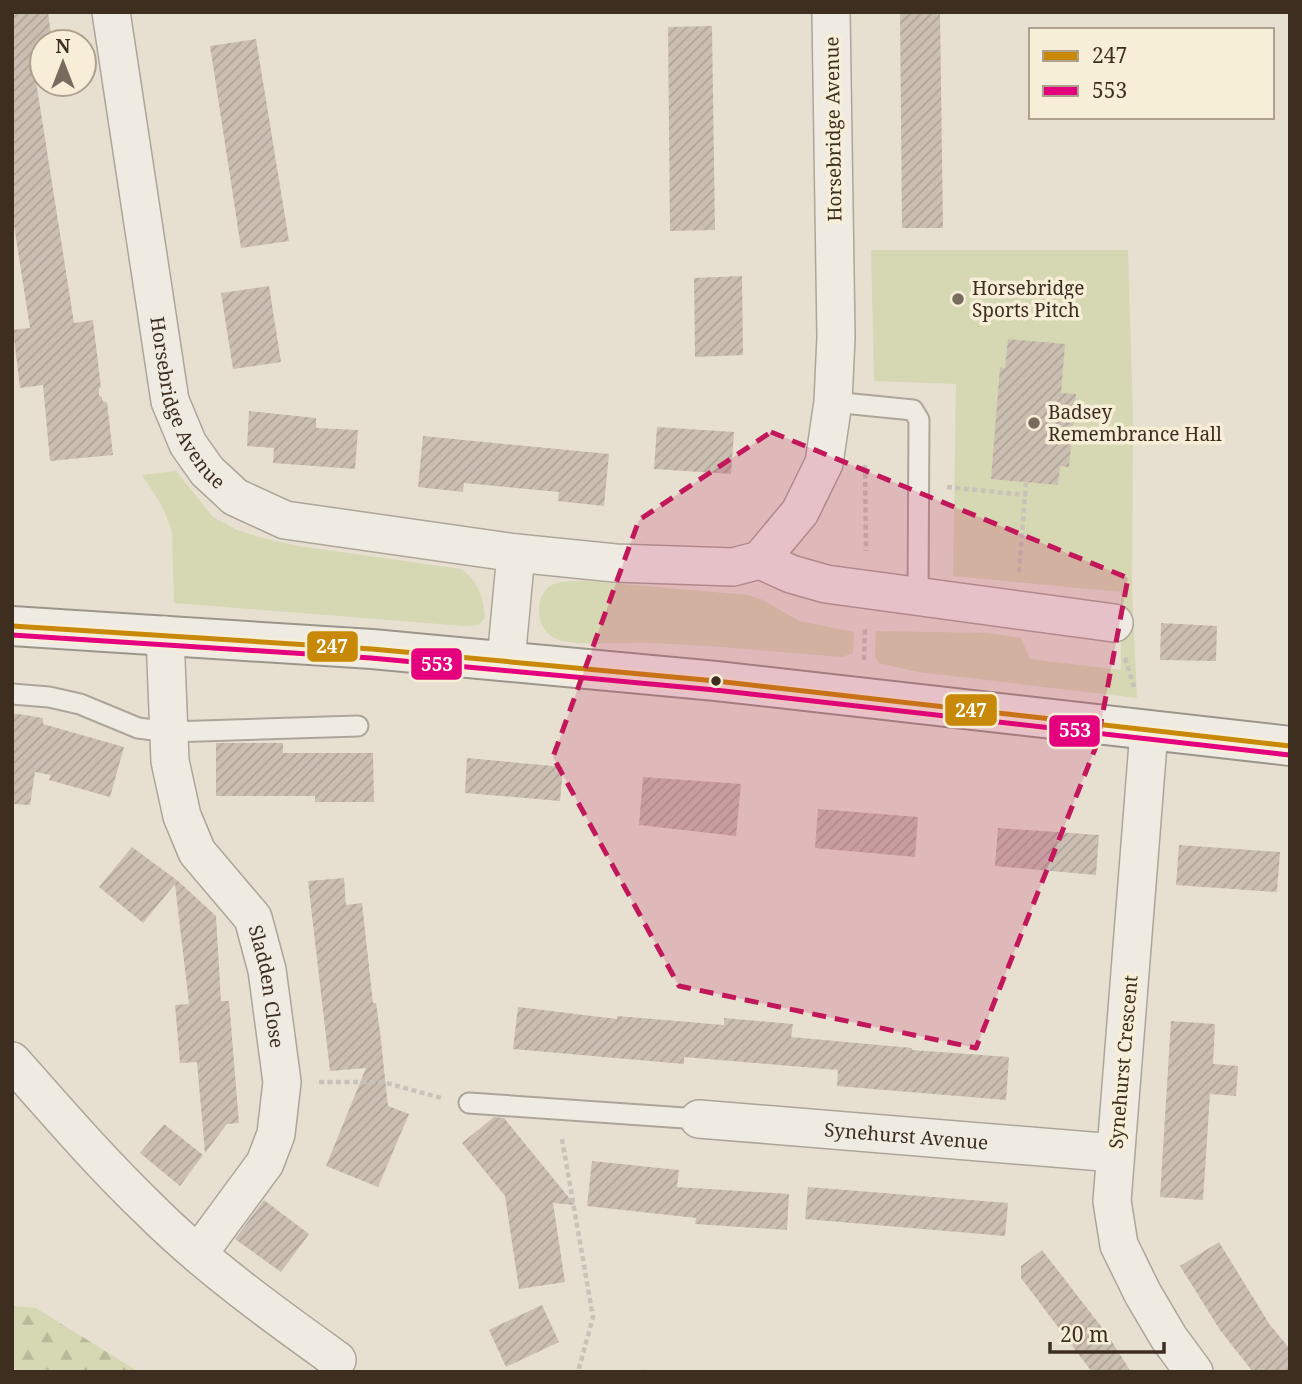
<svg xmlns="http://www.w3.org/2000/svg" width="1302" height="1384" font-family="'Noto Serif',serif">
	<defs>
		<pattern id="forest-firs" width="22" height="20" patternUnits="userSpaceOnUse" patternTransform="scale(1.75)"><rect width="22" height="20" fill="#d6d7b3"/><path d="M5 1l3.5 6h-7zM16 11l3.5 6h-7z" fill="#b9b99a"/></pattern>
		<pattern id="building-hatch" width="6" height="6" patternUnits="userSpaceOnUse" patternTransform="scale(1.75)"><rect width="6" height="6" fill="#cbbfb2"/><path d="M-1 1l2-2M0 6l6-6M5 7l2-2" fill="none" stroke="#afa499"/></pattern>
	</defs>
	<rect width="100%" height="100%" fill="#e7e0d1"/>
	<!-- green -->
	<path fill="#d6d7b3" d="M871,250H1128L1133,417L1132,592L1137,698L918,672L879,663L875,656L876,631L987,633L1021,638L1030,659L1121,670V592L953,576L956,384L874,381Z
		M176,471L213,517L237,530L262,538L299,546L461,569C479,582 483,596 485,618L479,625L464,626L174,603L172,532L162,506L142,475Z
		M587,581L748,595L763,600L799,621L854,632L853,653L842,657C777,652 713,645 648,643C625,642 577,647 557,639C537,632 532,600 550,586C560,580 576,581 587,581Z"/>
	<!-- forest -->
	<path fill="url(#forest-firs)" d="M12,1306L36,1308L139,1372H12Z"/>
	<!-- building -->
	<path fill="url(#building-hatch)" d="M12,12H48L52,42H42V61L33,62L74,323L93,320L101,388H99V396L102,397L103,402H107L113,455L50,461L43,385L20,388L13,330L30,328L12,213Z
		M900,12H940L943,228H902Z
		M712,26L715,230L670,231L668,27Z
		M256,39L289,241L241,248L210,46Z
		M742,276L743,355L695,357L694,278Z
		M269,286L281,362L233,369L221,293Z
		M1008,339L1065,344L1061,393L1076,394L1069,467L1060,466L1058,485L991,479L1000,367L1005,368Z
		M249,411L316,418V428L358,430L355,469L273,463L274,448L247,446Z
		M657,427L734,432L731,474L654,469Z
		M423,436L609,454L604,506L558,501L559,492L464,483L463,492L418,487Z
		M1161,623L1217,626L1216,661L1160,660Z
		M12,713L43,718V724L124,747L110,797L49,780L51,775L35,772L30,805L12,804Z
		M216,743H283V753H373L374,802H315V796H216Z
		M467,758L563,767L560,801L465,793Z
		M643,777L741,784L736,836L639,825Z
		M818,809L918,817L915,857L815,848Z
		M998,828L1099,835L1096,875L995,866Z
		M1179,845L1280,852L1277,892L1176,885Z
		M132,847L178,881L216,916L221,1001H229L239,1123L227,1124L205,1153L197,1062L180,1063L175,1005L189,1004L175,884L143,923L99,887Z
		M344,878L346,905L362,903L373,1003H376L380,1032L388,1106L409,1114L378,1187L326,1166L366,1068L330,1071L308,881Z
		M518,1007L617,1019V1016L724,1025V1018L793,1024L791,1037L912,1048V1050L1009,1057L1006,1100L837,1086L838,1070L684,1057V1064L513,1049Z
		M1171,1021L1215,1024L1213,1064L1238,1066L1236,1096L1210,1094L1203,1200L1160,1197Z
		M494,1117L504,1118L575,1205L553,1203L565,1282L519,1289L505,1196L462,1143Z
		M164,1124L203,1155L180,1186L140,1153Z
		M592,1161L679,1170L677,1187L789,1194L787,1230L695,1224L696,1218L587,1206Z
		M808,1187L1008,1203L1005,1236L805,1219Z
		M264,1200L309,1234L281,1272L235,1239Z
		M1219,1242L1270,1325L1290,1349V1372H1253L1220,1330L1180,1266Z
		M1042,1250L1107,1334L1131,1372H1092L1021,1278V1266Z
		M542,1305L559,1342L506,1367L489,1330Z"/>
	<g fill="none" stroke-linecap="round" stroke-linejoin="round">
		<defs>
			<path id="lane" d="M833,402L913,410L919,420L918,595
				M12,694L49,697L80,704L138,728L169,732L358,726
				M469,1103L699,1119"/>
			<g id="street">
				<path id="s1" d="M111,12L170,401L188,444L207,471L235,497L285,520L516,553L506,661"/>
				<path d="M516,553L615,563L733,567L760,560L800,512L824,463L833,402L836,337L831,12"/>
				<path d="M760,560L791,574L826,584L1114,623"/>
				<path id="s2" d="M165,635L170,761L182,816L197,852L253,918L267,970L282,1082L276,1134L265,1163L198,1254"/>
				<path d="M1149,731L1112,1201L1119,1245L1143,1294L1169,1338L1194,1372"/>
				<path d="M12,1061C57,1112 101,1163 150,1210C206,1266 273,1314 337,1360"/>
				<path id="s3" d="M699,1119L1115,1153"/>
			</g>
			<path id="secondary" d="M12,626L372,649L716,681L1290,746"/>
		</defs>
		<!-- lane casing -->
		<use href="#lane" stroke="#ada599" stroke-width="23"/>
		<!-- street casing -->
		<use href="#street" stroke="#ada599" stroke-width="40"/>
		<!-- secondary casing -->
		<use href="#secondary" stroke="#9c958a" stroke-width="42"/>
		<!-- path -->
		<path stroke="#c8c2b9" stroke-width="4.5" stroke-dasharray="5 3.5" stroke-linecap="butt" d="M865,465L866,551
			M947,487L1026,495
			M1019,572L1026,483
			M1125,658L1135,690
			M864,660L865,626
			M319,1082H383L441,1098
			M562,1139L593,1317L578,1372
			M642,1372H648"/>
		<!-- lane -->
		<use href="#lane" stroke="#efebe3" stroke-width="19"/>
		<!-- street -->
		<use href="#street" stroke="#efebe3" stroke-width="37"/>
		<!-- secondary -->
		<use href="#secondary" stroke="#efebe3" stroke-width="38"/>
		<defs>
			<path id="bus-1" d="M12,626L372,649L716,681L1290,746"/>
			<path id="bus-2" d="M12,635L371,658L715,690L1289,755"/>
		</defs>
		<!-- bus-1 casing -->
		<use href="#bus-1" stroke="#f7eed8" stroke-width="10"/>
		<!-- bus-2 casing -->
		<use href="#bus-2" stroke="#f7eed8" stroke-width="10"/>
		<!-- bus-1 -->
		<use href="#bus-1" stroke="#c88808" stroke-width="5"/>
		<!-- bus-2 -->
		<use href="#bus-2" stroke="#e5007d" stroke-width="5"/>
	</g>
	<!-- marked area -->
	<path fill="#c2185b" fill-opacity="0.2" stroke="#c2185b" stroke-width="5" stroke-dasharray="14 9" stroke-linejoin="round" d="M771,432L1128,578L1097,744L976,1048L679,986L553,757L639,520Z"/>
	<!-- markers -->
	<g fill="#786c5e" stroke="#f7eed8" stroke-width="2.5">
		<circle cx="958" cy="299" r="7"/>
		<circle cx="1034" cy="423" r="7"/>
	</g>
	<circle fill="#3d2e20" stroke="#f7eed8" stroke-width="2.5" cx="716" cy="681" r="6"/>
	<g text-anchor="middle" stroke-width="7" stroke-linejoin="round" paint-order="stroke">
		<!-- street labels -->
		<g font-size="19" fill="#3d2e20" stroke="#f7eed8">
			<text transform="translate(833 129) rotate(-91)" y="7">Horsebridge Avenue</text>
			<text dy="7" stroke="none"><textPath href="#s1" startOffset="401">Horsebridge Avenue</textPath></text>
			<text dy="7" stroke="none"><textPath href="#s2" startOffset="378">Sladden Close</textPath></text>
			<text transform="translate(1123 1062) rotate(-85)" y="7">Synehurst Crescent</text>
			<text dy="7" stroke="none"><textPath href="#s3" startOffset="208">Synehurst Avenue</textPath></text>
		</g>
		<!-- poi labels -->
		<g font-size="19" fill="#3d2e20" stroke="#f7eed8" text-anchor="start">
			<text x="972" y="295">Horsebridge<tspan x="972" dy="22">Sports Pitch</tspan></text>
			<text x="1048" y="419">Badsey<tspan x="1048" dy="22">Remembrance Hall</tspan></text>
		</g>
	</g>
	<g stroke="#f7eed8" stroke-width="2.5">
		<rect x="306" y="630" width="53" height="33" rx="7" fill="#c88808"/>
		<rect x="410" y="647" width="53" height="34" rx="7" fill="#e5007d"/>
		<rect x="944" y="693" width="54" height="34" rx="7" fill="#c88808"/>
		<rect x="1048" y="714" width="53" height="34" rx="7" fill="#e5007d"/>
	</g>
	<g font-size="19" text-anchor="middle" font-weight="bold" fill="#fff">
		<text x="332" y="653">247</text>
		<text x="437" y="671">553</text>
		<text x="971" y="717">247</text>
		<text x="1075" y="737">553</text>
	</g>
	<!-- border -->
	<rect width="1302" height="1384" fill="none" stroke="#3d2e20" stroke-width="28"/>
	<!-- legend -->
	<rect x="1029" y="28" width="245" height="91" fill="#f7eed8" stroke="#ada18e" stroke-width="2"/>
	<rect x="1043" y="51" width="35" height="10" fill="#c88808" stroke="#ada18e" stroke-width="2"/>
	<text x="1092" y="63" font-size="21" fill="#3d2e20">247</text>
	<rect x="1043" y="86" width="35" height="10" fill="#e5007d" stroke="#ada18e" stroke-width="2"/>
	<text x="1092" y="98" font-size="21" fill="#3d2e20">553</text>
	<!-- north arrow -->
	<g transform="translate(63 63)"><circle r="33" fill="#f7eed8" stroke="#ada18e" stroke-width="2"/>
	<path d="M0-5L12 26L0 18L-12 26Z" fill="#786c5e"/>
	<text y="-10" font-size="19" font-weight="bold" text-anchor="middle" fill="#3d2e20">N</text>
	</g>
	<!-- scale -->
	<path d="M1050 1342v10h114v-10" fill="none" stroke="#3d2e20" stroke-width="3.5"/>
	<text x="1060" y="1342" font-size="21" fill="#3d2e20" stroke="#f7eed8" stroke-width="5" paint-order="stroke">20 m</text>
</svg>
